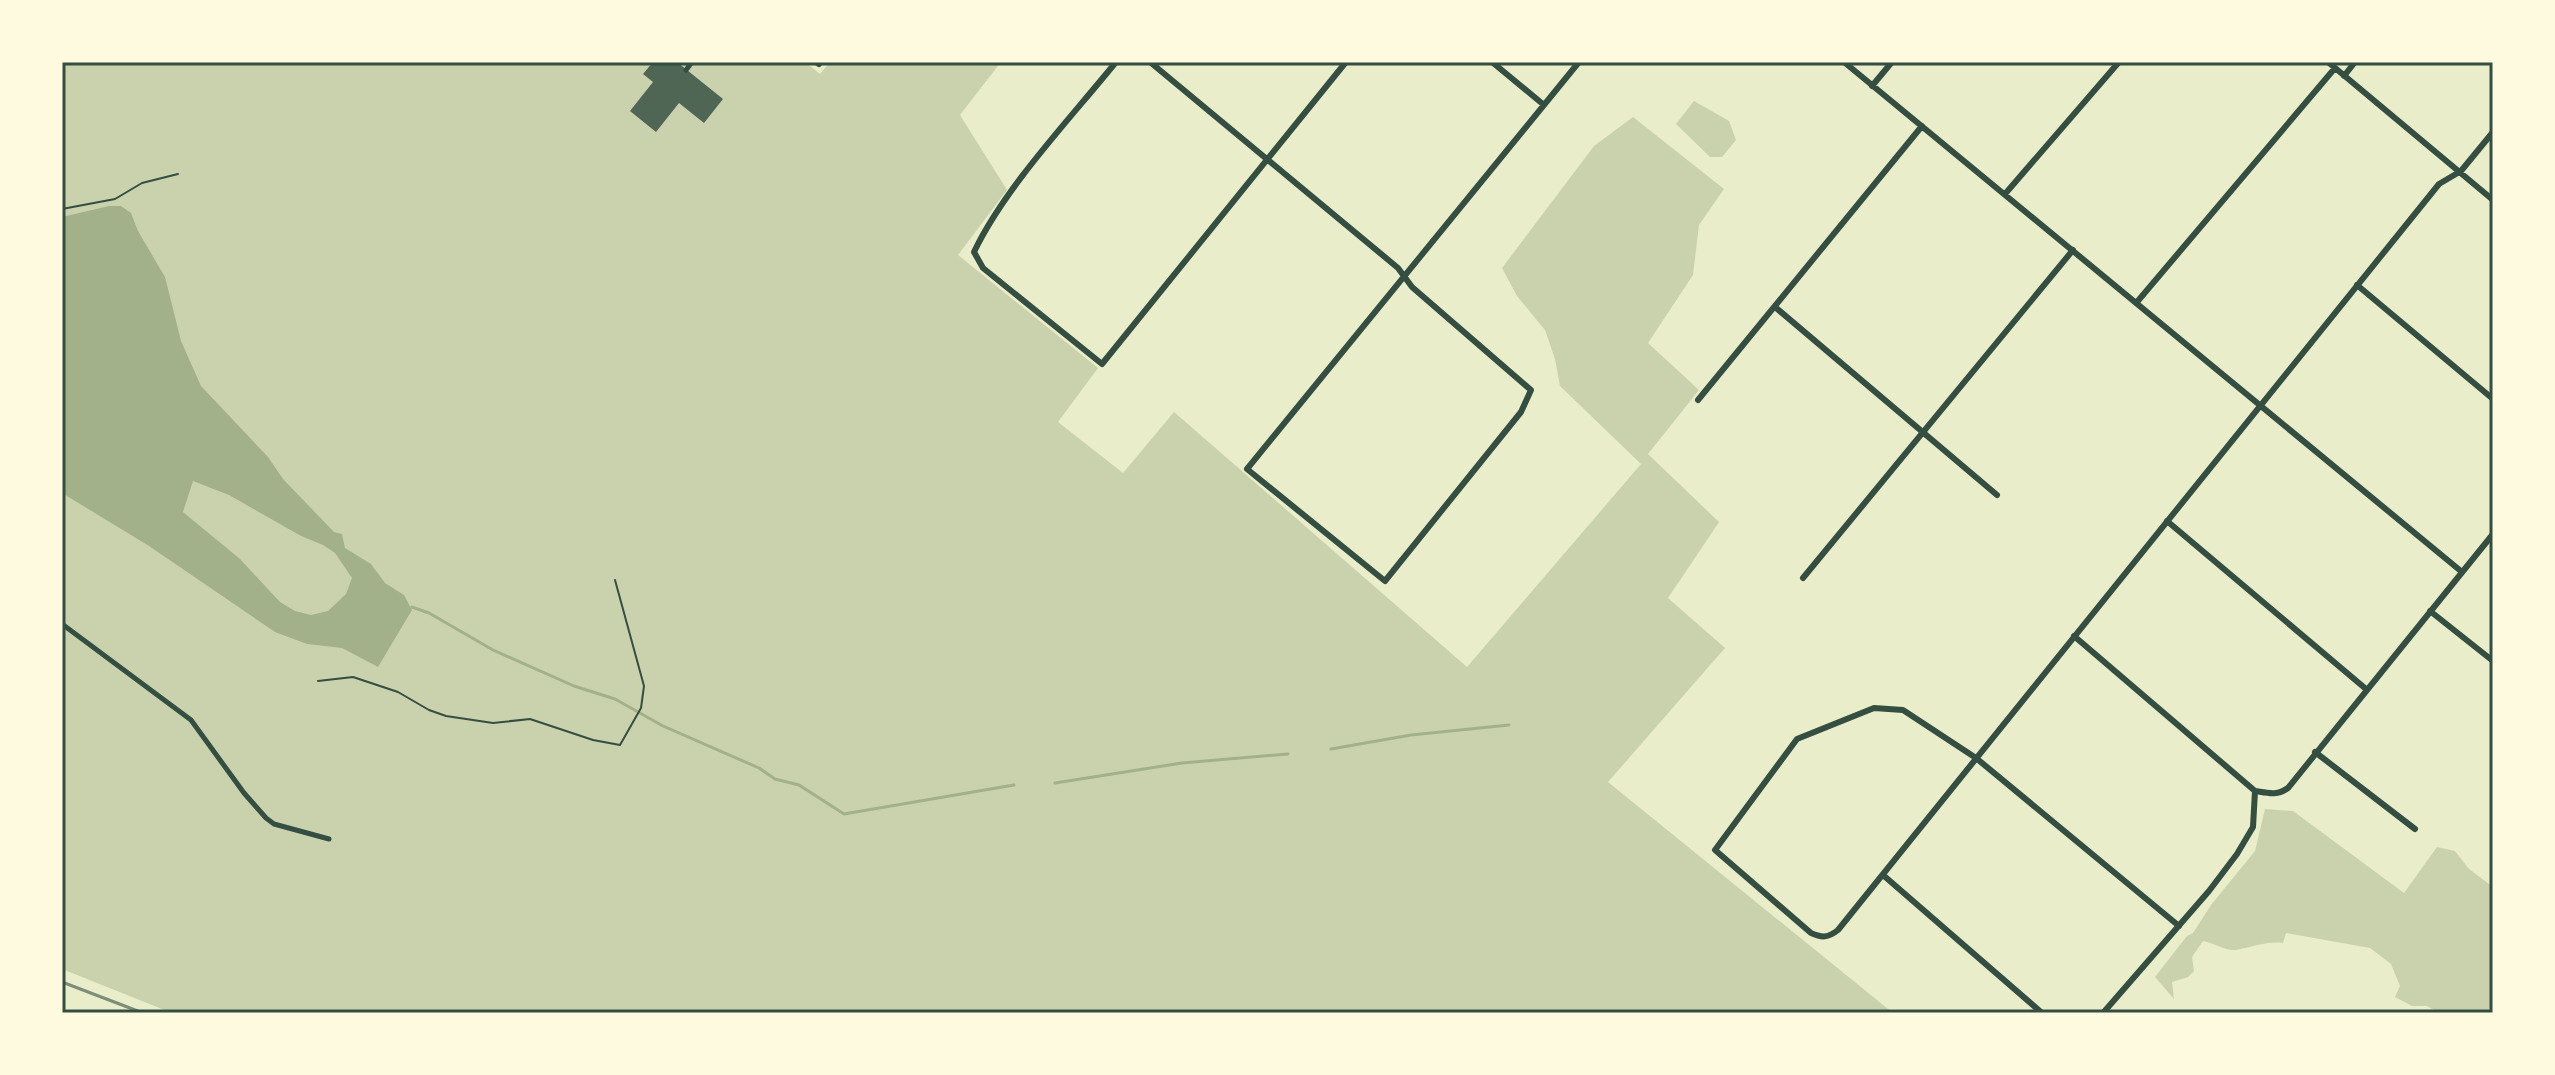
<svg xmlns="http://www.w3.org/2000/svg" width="2555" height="1075" font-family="Quicksand,sans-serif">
	<rect width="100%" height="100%" fill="#e9edc9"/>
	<!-- green -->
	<path fill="#cad2ad" d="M62,62H805L820,74L830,62H1001L960,115L1007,190L958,255L1098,368L1058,422L1123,473L1174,412L1467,667L1641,464L1560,386L1555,359L1545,330L1517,296L1502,268L1594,146L1633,117L1724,189L1699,225L1693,275L1648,343L1699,390L1648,454L1719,522L1668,598L1725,648L1608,782L1893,1013H172L62,969Z
		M1694,101L1729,121L1736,140L1722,157H1710L1676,124Z
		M2265,809L2293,811L2404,893L2437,847L2455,851L2469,869L2493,887V1004L2486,1013H2439L2427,1006H2412L2395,997L2400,986L2391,964L2370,948L2286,933L2283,943C2266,941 2253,947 2236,950C2226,951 2214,943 2203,941L2192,957L2194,971L2188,977L2172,982L2174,999L2155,977L2187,936L2193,933L2211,905L2255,851Z"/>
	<!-- water -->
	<path fill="#a3b18a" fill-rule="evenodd" d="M109,206H121L131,213L138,231L165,277L181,341L201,386L268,457L283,479L334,532L342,534L345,548L371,564L385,583L404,595L412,610L378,667L342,648L307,644L275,632L149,546L62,493V217ZM193,481L229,495L301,536L323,545L335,553L352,578L346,594L328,611L311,615L295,611L280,602L240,559L183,512Z"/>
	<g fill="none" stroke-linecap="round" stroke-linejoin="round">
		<!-- stream -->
		<path stroke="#a3b18a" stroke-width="3" d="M412,607L429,613L493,650L574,686L615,699L663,726L759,768L775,779L799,785L844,814L1014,785
			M1331,749L1411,735L1509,725
			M1055,783L1182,763L1288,754"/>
	</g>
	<!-- building -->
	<path fill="#4f6655" d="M653,62H677L723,99L704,123L679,103L656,132L630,111L653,82L643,74Z"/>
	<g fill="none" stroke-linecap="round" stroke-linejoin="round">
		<!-- path -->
		<path stroke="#344e41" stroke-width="2" d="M62,209L115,199L142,183L178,174
			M318,681L353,677L398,692L429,710L446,716L493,723L530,719L593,740L620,745L641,708L644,686L615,580"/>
		<!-- pedestrian -->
		<path stroke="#344e41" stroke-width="5" d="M686,70L692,62
			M62,624L191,720L244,793L266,818L274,824L329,839"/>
		<!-- minor -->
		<path stroke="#344e41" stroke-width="6" d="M816,62L819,64L820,62
			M1116,62C1070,119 1005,187 974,252L983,268L1102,364L1346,62
			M1150,62L1398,268L1412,287L1531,390L1521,412L1385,581L1247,469L1579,62
			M1492,62L1544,105
			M1844,62L2462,572
			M2328,62L2493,200
			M2344,76L2355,62
			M1872,86L1892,62
			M2005,194L2119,62
			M2357,285L2493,399
			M2137,302L2335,68
			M1775,307L1997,495
			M1698,400L1922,126
			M2167,521L2366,689
			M1803,578L2073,250
			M2430,611L2493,661
			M2074,636L2255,791
			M2315,752L2415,829
			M1883,875L2042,1013
			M2179,926L1976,758L1903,710L1874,708L1797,739L1715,850L1811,933C1822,938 1828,938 1838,930L2439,184L2461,171L2493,132
			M2103,1013L2209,891L2237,854L2253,827L2255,791C2268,793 2277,796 2288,788L2493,534"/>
		<!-- rail -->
		<path stroke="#7c8e77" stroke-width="3" d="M62,982L143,1013"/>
	</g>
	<!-- border -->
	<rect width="2555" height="1075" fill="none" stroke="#fefae0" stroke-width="128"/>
	<rect x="64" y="64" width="2427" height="947" fill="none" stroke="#344e41" stroke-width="3"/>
</svg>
